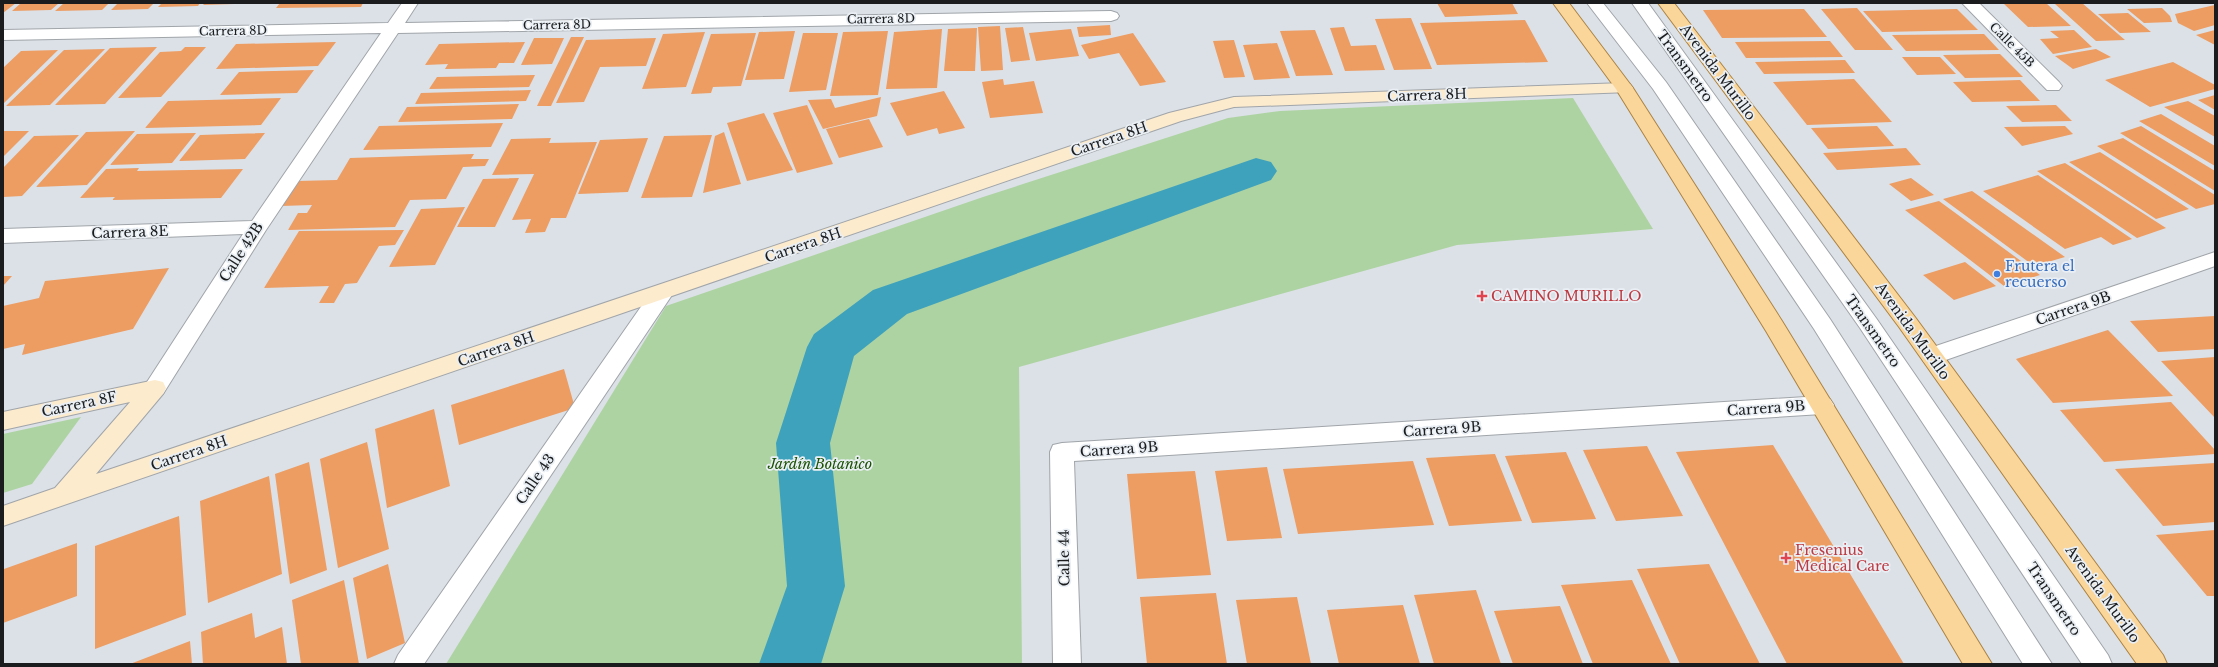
<svg xmlns="http://www.w3.org/2000/svg" width="2218" height="667" font-family="'Libre Baskerville',serif">
	<rect width="100%" height="100%" fill="#dce1e7"/>
	<!-- green -->
	<path fill="#aed3a2" d="M1573,98L1653,229L1457,245L1019,367L1022,664H446L666,306L983,197L1228,118L1280,111Z
		M81,417L32,484L3,493V434Z"/>
	<g fill="none" stroke-linecap="round" stroke-linejoin="round">
		<!-- canal -->
		<path fill="#3fa2bc" fill-rule="evenodd" d="M1256,158L1271,162L1277,171L1271,180L907,314L854,356L830,443L845,586L821,664H759L787,586L776,443L807,347L814,334L873,290Z"/>
	</g>
	<!-- building -->
	<path fill="#ed9c62" d="M3,3H16L3,13Z
		M21,3H59L51,10L12,11Z
		M64,3H109L102,10L55,11Z
		M118,3H154L148,9L111,10Z
		M162,3H200L198,6L158,7Z
		M205,3H234V4L203,5Z
		M280,3H363L361,7L276,8Z
		M1437,3H1512L1518,14L1445,17Z
		M2003,3H2046L2071,26L2028,27Z
		M2082,3L2125,40L2096,41L2055,4Z
		M2215,5V25L2194,31L2178,23L2175,14Z
		M1857,8L1893,50H1855L1821,9Z
		M2162,8L2170,16L2172,22L2144,23L2127,9Z
		M1804,9L1827,37L1722,38L1703,10Z
		M1957,9L1978,30L1882,32L1863,11Z
		M2128,13L2151,32L2120,33L2098,14Z
		M1411,18L1432,69L1394,70L1375,19Z
		M1525,20L1548,62L1437,65L1420,23Z
		M1110,25L1111,35L1079,37L1077,27Z
		M1000,26L1003,70L981,71L978,27Z
		M1023,27L1030,60L1011,62L1005,28Z
		M1344,27L1351,46L1376,45L1385,70L1345,71L1330,28Z
		M977,28L975,71H944L948,29Z
		M942,29L937,88L886,89L894,32Z
		M1071,29L1079,56L1036,61L1029,33Z
		M1315,30L1333,75L1296,76L1280,31Z
		M2074,30L2092,47L2053,54L2040,39L2059,38L2050,31Z
		M2215,30V45L2196,35Z
		M795,31L784,79L745,80L759,32Z
		M888,31L878,95L830,96L843,32Z
		M705,32L686,87L642,89L663,34Z
		M756,33L741,86L713,87L711,93L691,94L711,34Z
		M803,33H838L826,90L789,92Z
		M1133,33L1166,82L1140,86L1119,53L1089,59L1081,45Z
		M1984,34L1999,50L1906,51L1892,35Z
		M571,37H584L551,106H537Z
		M534,38H564L552,64L521,65Z
		M656,38L646,66L600,67L584,102L556,103L586,40Z
		M1234,40L1245,77L1224,78L1213,41Z
		M1830,41L1843,57L1746,58L1735,42Z
		M336,42L318,66L216,69L236,44Z
		M525,42L514,63H499L496,68L445,69L448,64L425,65L439,44Z
		M1277,43L1290,78L1254,80L1243,45Z
		M157,47L105,104L55,105L110,48Z
		M185,47H206L161,97L118,98L160,52L181,51Z
		M105,49L50,105L6,106L64,50Z
		M2096,49L2111,57L2073,69L2055,56Z
		M58,50L3,104V68L21,51Z
		M2000,54L2023,77L1965,78L1943,55Z
		M1902,57H1940L1956,74L1917,75Z
		M1845,60L1855,73L1764,74L1755,62Z
		M2173,62L2215,85V89L2150,107L2105,80Z
		M314,70L297,93L220,95L239,72Z
		M535,75L529,87L429,89L437,77Z
		M1003,79L1004,85L1034,81L1043,113L990,118L982,82Z
		M1854,79L1892,122L1807,125L1773,82Z
		M2020,80L2040,101L1972,102L1953,82Z
		M531,90L526,101L415,104L421,93Z
		M944,91L965,128L939,134L937,128L907,136L890,103Z
		M2215,95V110L2198,100Z
		M881,97L877,116L823,129L808,100L831,99L835,108Z
		M281,98L261,125L145,128L168,101Z
		M2188,101L2215,116V137L2164,107Z
		M519,104L512,119L398,122L407,107Z
		M807,105L833,164L797,173L773,113Z
		M2056,105L2072,121L2022,122L2006,106Z
		M764,113L793,170L747,181L727,123Z
		M2161,114L2215,146V166L2139,121Z
		M869,119L883,147L839,158L826,129Z
		M503,123L491,147L363,150L379,126Z
		M1877,126L1894,146L1828,149L1811,128Z
		M2065,126L2073,134L2022,146L2004,127Z
		M2141,126L2215,171V191L2120,133Z
		M3,131H29L3,157Z
		M135,131L87,185L36,187L86,132Z
		M724,132L741,184L703,193L715,136Z
		M196,133L172,163L110,165L137,134Z
		M265,133L245,159L179,161L200,135Z
		M79,135L22,196L3,197V168L34,136Z
		M712,135L692,197L641,198L664,136Z
		M551,138L549,143L597,142L566,218H551L545,232L525,233L531,219L512,220L534,174L492,175L511,139Z
		M648,138L628,192L578,194L600,140Z
		M2123,138L2215,195V204L2196,209L2097,146Z
		M1906,148L1921,165L1837,170L1823,153Z
		M2100,152L2189,209L2156,219L2069,162Z
		M474,154L471,159H489L485,166L463,167L446,199L410,200L395,227L288,230L298,213H307L312,205L281,206L297,181L337,180L350,158Z
		M2065,163L2166,228L2137,238L2037,171Z
		M139,168L137,171L243,169L221,198L112,200L115,197L80,198L106,169Z
		M2038,175L2132,239L2113,245L2101,237L2065,249L1983,191Z
		M519,178L495,227H457L483,179Z
		M1911,178L1934,195L1911,201L1889,184Z
		M1972,191L2065,257L2034,266L1943,199Z
		M1939,201L2040,275L2004,286L1905,210Z
		M465,207L435,265L389,267L421,209Z
		M404,230L395,245L379,246L357,283L345,284L334,303H319L329,286L264,288L299,231Z
		M1965,262L1996,286L1954,300L1923,275Z
		M169,268L133,329L22,355L25,344L3,349V306L39,298L45,281Z
		M3,276H12L3,286Z
		M2215,316V349L2158,352L2130,321Z
		M2108,330L2173,396L2053,403L2016,359Z
		M2215,357V418L2161,361Z
		M564,369L575,408L459,445L451,405Z
		M2171,402L2215,450V454L2104,462L2060,410Z
		M434,409L450,486L387,508L375,429Z
		M367,442L389,549L338,568L320,459Z
		M1773,445L1904,664H1787L1676,452Z
		M1647,446L1683,516L1616,521L1583,450Z
		M1566,452L1596,519L1532,523L1505,456Z
		M1495,454L1522,521L1449,526L1426,458Z
		M1413,461L1434,525L1298,534L1283,469Z
		M309,462L327,570L290,584L275,474Z
		M2215,463V522L2163,526L2115,469Z
		M1267,467L1282,538L1227,541L1215,471Z
		M1195,471L1211,575L1137,579L1127,474Z
		M269,476L282,574L208,603L200,501Z
		M179,516L186,615L95,649V546Z
		M2215,530V596H2207L2156,535Z
		M77,543V596L3,623L4,569Z
		M388,564L405,643L367,659L353,578Z
		M1709,564L1760,664H1680L1637,569Z
		M344,580L359,664H301L292,600Z
		M1632,580L1671,664H1593L1561,585Z
		M1476,590L1501,664H1434L1414,595Z
		M1216,593L1227,664H1147L1140,597Z
		M1297,597L1311,664H1247L1236,600Z
		M1403,605L1420,664H1339L1327,610Z
		M1560,606L1583,664H1513L1494,611Z
		M252,613L255,638L282,627L287,664H203L201,632Z
		M190,641L192,664H130Z"/>
	<g fill="none" stroke-linecap="round" stroke-linejoin="round">
		<defs>
			<path id="lane" d="M1587,3H1603L1666,82L1830,319L2052,664H2023L1814,329L1653,89Z
				M1632,3H1648L1876,318L2108,655L2112,664H2082L1860,328Z"/>
			<path id="street" d="M402,3H418L405,23L1111,11L1117,13L1119,16L1117,19L1111,21L398,33L266,230L163,394L155,396L147,394L144,388L147,382L243,234L3,243V229L252,221L381,33L3,40V30L388,23Z
				M1962,3H1979L2059,82L2062,86L2059,90H2047Z
				M2215,252V266L1940,362L1932,364L1924,362L1921,356L1924,350Z
				M662,286L670,288L673,293L670,298L424,664H394L398,655L654,288Z
				M1822,396L1830,399L1834,405L1830,411L1822,414L1074,461L1081,664H1053L1050,452L1053,445L1062,443Z"/>
			<path id="secondary" d="M1624,83L1630,84L1633,88L1630,92L1234,107L1181,121L3,526V506L55,488L130,402L3,430V412L155,380L163,382L166,388L163,394L96,474L1169,113L1234,97Z"/>
			<path id="primary" d="M1553,3H1569L1633,88L1782,321L1992,664H1963L1766,331L1616,89Z
				M1658,3H1674L1915,317L2163,655L2167,664H2137L1899,327Z"/>
		</defs>
		<!-- lane casing -->
		<use href="#lane" stroke="#a0a5aa" stroke-width="2"/>
		<!-- street casing -->
		<use href="#street" stroke="#a0a5aa" stroke-width="2"/>
		<!-- secondary casing -->
		<use href="#secondary" stroke="#a0a5aa" stroke-width="2"/>
		<!-- primary casing -->
		<use href="#primary" stroke="#ab8343" stroke-width="2"/>
		<!-- lane -->
		<use href="#lane" fill="#fff" fill-rule="evenodd"/>
		<!-- street -->
		<use href="#street" fill="#fff" fill-rule="evenodd"/>
		<!-- secondary -->
		<use href="#secondary" fill="#fdebcd" fill-rule="evenodd"/>
		<!-- primary -->
		<use href="#primary" fill="#fbd69a" fill-rule="evenodd"/>
	</g>
	<!-- markers -->
	<circle fill="#3f7fe0" stroke="#e9eff4" stroke-width="1.5" cx="1997" cy="274" r="4"/>
	<g fill="#e0444e" stroke="#e9eff4" stroke-width="1.5">
		<path d="M1480 290h4v4h4v4h-4v4h-4v-4h-4v-4h4z"/>
		<path d="M1784 552h4v4h4v4h-4v4h-4v-4h-4v-4h4z"/>
	</g>
	<g text-anchor="middle" stroke-width="3.5" stroke-linejoin="round" paint-order="stroke">
		<!-- far-street labels -->
		<g font-size="12" fill="#1a1c1e" stroke="#e9eff4">
			<text transform="translate(881 19) rotate(-1)" y="4">Carrera 8D</text>
			<text transform="translate(557 25) rotate(-1)" y="4">Carrera 8D</text>
			<text transform="translate(233 31) rotate(-1)" y="4">Carrera 8D</text>
			<text transform="translate(2012 45) rotate(45)" y="4">Calle 45B</text>
		</g>
		<!-- street labels -->
		<g font-size="14" fill="#1a1c1e" stroke="#e9eff4">
			<text transform="translate(1685 66) rotate(54)" y="5">Transmetro</text>
			<text transform="translate(1718 72) rotate(53)" y="5">Avenida Murillo</text>
			<text transform="translate(1427 95) rotate(-2)" y="5">Carrera 8H</text>
			<text transform="translate(1109 139) rotate(-19)" y="5">Carrera 8H</text>
			<text transform="translate(130 232) rotate(-2)" y="5">Carrera 8E</text>
			<text transform="translate(803 245) rotate(-19)" y="5">Carrera 8H</text>
			<text transform="translate(241 252) rotate(-57)" y="5">Calle 42B</text>
			<text transform="translate(2073 308) rotate(-19)" y="5">Carrera 9B</text>
			<text transform="translate(1873 331) rotate(55)" y="5">Transmetro</text>
			<text transform="translate(1913 331) rotate(54)" y="5">Avenida Murillo</text>
			<text transform="translate(496 349) rotate(-19)" y="5">Carrera 8H</text>
			<text transform="translate(79 404) rotate(-12)" y="5">Carrera 8F</text>
			<text transform="translate(1766 408) rotate(-4)" y="5">Carrera 9B</text>
			<text transform="translate(1442 429) rotate(-4)" y="5">Carrera 9B</text>
			<text transform="translate(1119 449) rotate(-4)" y="5">Carrera 9B</text>
			<text transform="translate(189 453) rotate(-19)" y="5">Carrera 8H</text>
			<text transform="translate(535 479) rotate(-56)" y="5">Calle 43</text>
			<text transform="translate(1064 558) rotate(-91)" y="5">Calle 44</text>
			<text transform="translate(2103 594) rotate(54)" y="5">Avenida Murillo</text>
			<text transform="translate(2054 599) rotate(56)" y="5">Transmetro</text>
		</g>
		<!-- shop labels -->
		<g font-size="14" fill="#366cbe" stroke="#e9eff4" text-anchor="start">
			<text x="2005" y="271">Frutera el<tspan x="2005" dy="16">recuerso</tspan></text>
		</g>
		<!-- health labels -->
		<g font-size="14" fill="#be3a42" stroke="#e9eff4" text-anchor="start">
			<text x="1491" y="301">CAMINO MURILLO</text>
			<text x="1795" y="555">Fresenius<tspan x="1795" dy="16">Medical Care</tspan></text>
		</g>
		<!-- park labels -->
		<g font-size="14" font-style="italic" fill="#1a5100" stroke="#e9eff4">
			<text x="820" y="469">Jardín Botanico</text>
		</g>
	</g>
	<!-- border -->
	<rect width="2218" height="667" fill="none" stroke="#1a1c1e" stroke-width="8"/>
</svg>
